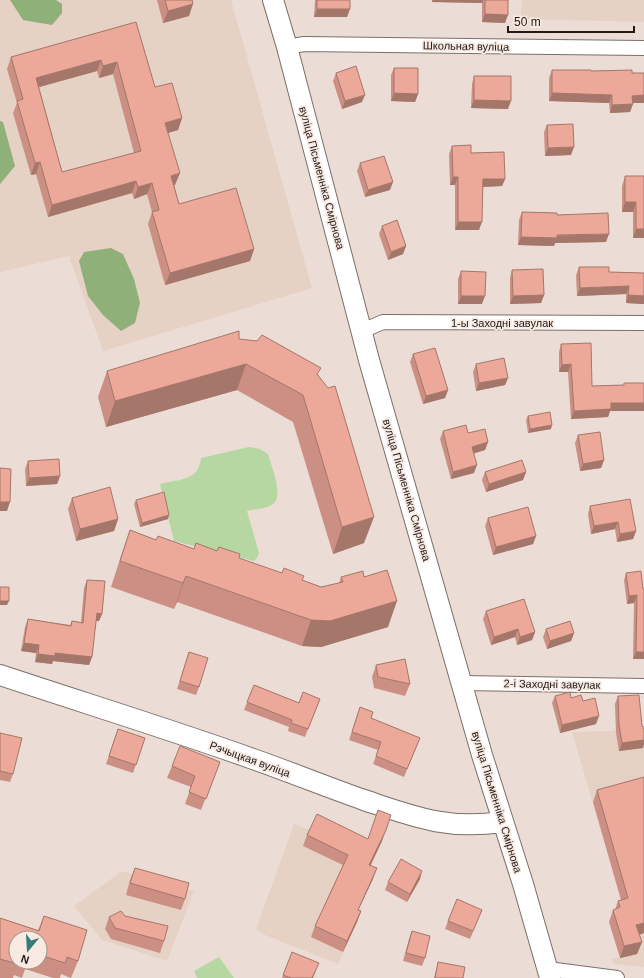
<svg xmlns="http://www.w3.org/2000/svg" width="644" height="978" font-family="Helvetica,sans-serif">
	<rect width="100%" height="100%" fill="#ebddd5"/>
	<!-- built -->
	<path fill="#e6d1c5" d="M0,0H231L312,288L103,351L69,256L0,272Z
		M522,0H644V22L521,19Z
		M644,730V967L614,964L611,959L620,957L609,922L616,919L624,910L572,732Z
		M294,824L375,855L365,876L354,921L357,922L338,964L265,935L256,929Z
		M122,871L194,891L167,961L102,940L74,906Z"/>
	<!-- green -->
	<path fill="#b6d7a1" d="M249,447L260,449L268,454C271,466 285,497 272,505C265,509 255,509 247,511L259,553L257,558L254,561L174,541L160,484C179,479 199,481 201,458Z
		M219,957L234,978H197L194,971Z"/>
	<!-- forest -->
	<path fill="#90b07a" d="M10,0H56L62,4V13L52,25L23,20Z
		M0,121L3,122L15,166L0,184Z
		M111,248L123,254L134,279L140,303L135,323L121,331L103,315L88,296L79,261L84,252Z"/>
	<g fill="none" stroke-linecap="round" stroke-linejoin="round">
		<defs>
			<path id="street" d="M287,47L304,44L644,48
				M362,331L383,322L644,323
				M461,683L644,686
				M548,969L617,978"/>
			<path id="secondary" d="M273,0L287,47L369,360L482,755L523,884L550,978
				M0,675C84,703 169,729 253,759C290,772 327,787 364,800C415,817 447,830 502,822"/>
		</defs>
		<!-- street casing -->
		<use href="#street" stroke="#7b6f68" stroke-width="16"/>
		<!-- secondary casing -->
		<use href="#secondary" stroke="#7b6f68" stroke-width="22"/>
		<!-- street -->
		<use href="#street" stroke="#fff" stroke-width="14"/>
		<!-- secondary -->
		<use href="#secondary" stroke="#fff" stroke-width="20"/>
	</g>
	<!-- wall -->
	<path fill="#cb9083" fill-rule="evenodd" d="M157,0H192L189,16L163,23Z
		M315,0H350L347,17H314Z
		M432,0H508L505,23L482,22V3L432,2Z
		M136,22L155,87L182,118L178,130L168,133L175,185H174L179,204L254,249L250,261L165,285L148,224L152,212L147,194L134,199L132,193L48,217L36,174L31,175L13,113L17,103L7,69L11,57ZM97,71L99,78L113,74L134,153L62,172L39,87Z
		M394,68L418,94L415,102L391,101V75Z
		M552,70L632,73L644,103H633L630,112L610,113L609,103L549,101V78Z
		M336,73L362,102L342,109L333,81Z
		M474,76L508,109L471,108L472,84Z
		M547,125L571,155L545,156L544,132Z
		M452,146L471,153L505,179L502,186L483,187L479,230H455V185H450L449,154Z
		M360,163L390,190L365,197L357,171Z
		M625,176H644V238H633V212H622V186Z
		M522,212L557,215L606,242L555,243L554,246L518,245L519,220Z
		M382,226L406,246L403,254L388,260L379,234Z
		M579,267L609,272L644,273V304L626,303V294L577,296L576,275Z
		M512,270L544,295L541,303L510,304V278Z
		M461,271L482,304H458V279Z
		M239,339L318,376L364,543L333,554L293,422L237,390L106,427L98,397L107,371Z
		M561,344L592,386L624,385V383L644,411H610L608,417L571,419L568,372H559V352Z
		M413,354L448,390L445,398L423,404L410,362Z
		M476,364L508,378L505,385L476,391L473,372Z
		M528,416L551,429L528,433L526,420Z
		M443,431L468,433L488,442L485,450L474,453V473L451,479L440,439Z
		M578,435L604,460L601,468L580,471L575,443Z
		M28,461L60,476L57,484L26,486L25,469Z
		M485,472H526L523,480L486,492L482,480Z
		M72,498L118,519L114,531L76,541L68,509Z
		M136,500L168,519L140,527L134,504Z
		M590,506L636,531L633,539L617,542L615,529L591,534L588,514Z
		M488,518L536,536L533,544L493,555L485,526Z
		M130,530L156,540L194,549L217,551L321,587L339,583L341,577H364L388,627L321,647L302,646L177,602L174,609L111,587L121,556Z
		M626,573L643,589H644V659H633L634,603L627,604L624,580Z
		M87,580L102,614L99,621H96L92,657L89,665L53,661L52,664L35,662L36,653L21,651L25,627L28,619L70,625L72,621L81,622L84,588Z
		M486,611L535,632L532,640L517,645L515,637L491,645L483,619Z
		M546,629L574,633L571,641L547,649L543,637Z
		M189,652L199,687L196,695L177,689Z
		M376,665L410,684L405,696L374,688L372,677Z
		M254,685L299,703L320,699L305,737L288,731L289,727L244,710Z
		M555,696L571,698L583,701L596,724L560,733L552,703Z
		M618,696L643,748L619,751L616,733L615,704Z
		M360,707L371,718L420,738L404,777L373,764L378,750L349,740Z
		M118,729L145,738L133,773L106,764Z
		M0,734L13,774L10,782L0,780Z
		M220,762L201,810L185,804L191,787L167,778L172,766Z
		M644,777V933L639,935L642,942L637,954L620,958L609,922L613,910H615L618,901L621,900L593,802L597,790Z
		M307,835L368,839L382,841L371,865L373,879L358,910L361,911L357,922L343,952L311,937L315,926L343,865L303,846Z
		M135,868L185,899L181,910L126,895L130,880Z
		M420,879L407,902L385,890L388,882Z
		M482,910L470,939L445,929L448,921Z
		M44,916L78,961L71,978L61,974L60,978H53L25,969L22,978L14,975L13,978H0V918L38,930ZM16,938H40V962H16Z
		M125,916L164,941L160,953L111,939L105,929L109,917Z
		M412,931L425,958L422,966L403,961L409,939Z
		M292,952L316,971L313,978H282Z
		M438,962L463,978H434Z"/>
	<!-- shaded-wall -->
	<path fill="#a5766a" d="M433,0H483L482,3L432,2Z
		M193,4L189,16L163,23L168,11Z
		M317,9H350L347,17H314Z
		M485,14L508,15L505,23L482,22Z
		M101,60L97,71L32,89L36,78Z
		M117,62L113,74L99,78L103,66Z
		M394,93L418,94L415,102L391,101Z
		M552,93L612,95L609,103L549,101Z
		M365,95L362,102L342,109L345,101Z
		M644,95V103H629L632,96Z
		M474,100L511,101L508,109L471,108Z
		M633,104L630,112L610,113L612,105Z
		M182,118L178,130L161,135L165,123Z
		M574,147L571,155L545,156L548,148Z
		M40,162L36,174L31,175L35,163Z
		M180,173L175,185L167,187L171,176Z
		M453,177H458L455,185H450Z
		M483,179H505L502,186L480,187Z
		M136,181L132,193L48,217L52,205Z
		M393,182L390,190L365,197L368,190Z
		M152,183L147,194L134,199L138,187Z
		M625,202H636L633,212H622Z
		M458,222H482L479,230H455Z
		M636,229H644V238H633Z
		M609,234L606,242L555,243L554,246L518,245L521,237Z
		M406,246L403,254L388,260L391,252Z
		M254,249L250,261L165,285L170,273Z
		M629,286L626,294L577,296L580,288Z
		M544,295L541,303L510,304L513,296Z
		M628,295L644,296V304L626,303Z
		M461,296H485L482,304H458Z
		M246,364L237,390L106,427L115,401Z
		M571,364L568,372H559L562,365Z
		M508,378L505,385L476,391L479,383Z
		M448,390L445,398L423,404L426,396Z
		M611,403H644V411H610L608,417L571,419L574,411Z
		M552,425L551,429L528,433L530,429Z
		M488,442L485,450L469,455L472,447Z
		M604,460L601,468L580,471L583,464Z
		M477,465L474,473L451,479L453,472Z
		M526,472L523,480L486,492L489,484Z
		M60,476L57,484L26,486L29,478Z
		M0,502H10L7,511H0Z
		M169,515L168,519L140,527L142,523Z
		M374,517L364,543L333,554L342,527Z
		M118,519L114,531L76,541L80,529Z
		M618,522L615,529L591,534L594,526Z
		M636,531L633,539L617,542L620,534Z
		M536,536L533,544L493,555L496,547Z
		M186,576L177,602L174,609L183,583Z
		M637,595L634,603L627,604L629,596Z
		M0,601H9L7,605H0Z
		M397,601L388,627L321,647L302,646L311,620Z
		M97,613L102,614L99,621H94Z
		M518,629L515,637L491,645L494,637Z
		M535,632L532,640L517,645L520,637Z
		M574,633L571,641L547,649L550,641Z
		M24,643L39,645L36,653L21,651Z
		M636,652H644V659H633Z
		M55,653L92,657L89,665L53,661L52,664L35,662L38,654Z
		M599,716L596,724L560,733L562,725Z
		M644,740V744L643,748L619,751L622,743Z
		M386,830L382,841L365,876L369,865Z
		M377,868L373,879L353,921L358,910Z
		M422,871L420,879L407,902L410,894Z
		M361,911L357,922L343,952L347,941Z
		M644,923V933L632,937L636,925Z
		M642,942L637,954L620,958L624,946Z"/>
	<!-- building -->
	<path fill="#eca898" stroke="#a5766a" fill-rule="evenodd" d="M165,0H192L193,4L168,11Z
		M317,0H350V9H317Z
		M485,0H508V15L485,14Z
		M136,22L155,87L172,83L182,118L165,123L180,173L171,176L179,204L236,188L254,249L170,273L152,212L159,210L152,183L138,187L136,181L52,205L40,162L35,163L17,101L23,99L11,57ZM101,60L103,66L117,62L141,151L62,172L36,78Z
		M356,66L365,95L345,101L336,73Z
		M394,68H418V94L394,93Z
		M552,70H591V71L632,70V73H644V95L632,96L633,104L612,105V95L552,93Z
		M474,76H511V101L474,100Z
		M573,124L574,147L548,148L547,125Z
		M471,145V153L504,152L505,179H483L482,222H458V177H453L452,146Z
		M384,156L393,182L368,190L360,163Z
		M625,176H644V229H636V202H625Z
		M522,212L557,213V215L608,213L609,234L557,235V238L521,237Z
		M397,220L406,246L391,252L382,226Z
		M579,267H609V272L644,273V296L628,295L629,286L580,288Z
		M543,269L544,295L513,296L512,270Z
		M461,271L486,272L485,296H461Z
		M239,331V339L257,341L262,335L321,368L317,374L328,388L335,386L374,517L342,527L303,395L246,364L115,401L107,371Z
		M591,343L592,386L624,385V383H644V403H611V409L574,411L571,364L562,365L561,344Z
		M435,348L448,390L426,396L413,354Z
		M504,358L508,378L479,383L476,364Z
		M550,412L552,425L530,429L528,416Z
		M466,425L468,433L485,429L488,442L472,447L477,465L453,472L443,431Z
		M600,432L604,460L583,464L578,435Z
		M59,459L60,476L29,478L28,461Z
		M522,460L526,472L489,484L485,472Z
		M0,468L11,469L10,502H0Z
		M110,487L118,519L80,529L72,498Z
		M164,492L169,515L142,523L136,500Z
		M630,499L636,531L620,534L618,522L594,526L590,506Z
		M528,507L536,536L496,547L488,518Z
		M130,530L156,540L158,536L194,549L196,543L217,551L219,547L240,554L239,558L282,573L284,568L304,576L302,580L321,587L343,582L341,577L363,571L364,577L387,570L397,601L330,621L311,620L186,576L183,583L120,561Z
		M641,571L643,589H644V652H636L637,595L629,596L626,573Z
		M87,580L105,581L102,614L97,613L92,657L55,653V656L38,654L39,645L24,643L28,619L71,626L72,621L83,623Z
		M0,587H9V601H0Z
		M524,599L535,632L520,637L518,629L494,637L486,611Z
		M570,621L574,633L550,641L546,629Z
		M189,652L208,658L199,687L180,681Z
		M405,659L410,684L378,677L376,665Z
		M254,685L299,703L303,692L320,699L308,729L291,723L292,720L247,702Z
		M570,692L571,698L581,695L583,701L595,698L599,716L562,725L555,696Z
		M639,695L642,726H643L644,730V740L622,743L619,725L618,696Z
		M360,707L373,712L371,718L420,738L407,769L376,756L381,742L352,732Z
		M118,729L145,738L136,765L109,756Z
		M0,733L22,738L13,774L0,771Z
		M180,746L220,762L206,799L189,792L195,776L172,766Z
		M644,777V923L636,925L642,942L624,946L613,910L620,907L618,901L628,898L597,790Z
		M378,810L391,815L386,830L369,865L377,868L358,910L361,911L347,941L315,926L348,855L307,835L317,814L368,839Z
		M401,859L422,871L410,894L388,882Z
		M135,868L189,883L185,899L130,883Z
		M457,899L482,910L473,931L448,921Z
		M121,911L125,916L168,926L164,941L115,928L109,917Z
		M44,916L87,930L78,961L67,957L65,963L40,955V938H16V962H18V964L0,959V918L39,931Z
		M412,931L430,936L425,958L406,953Z
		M292,952L319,963L312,978H291L283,975Z
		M438,962L465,967L463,978H435Z"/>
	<g text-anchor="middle" stroke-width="3.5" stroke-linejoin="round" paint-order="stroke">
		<!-- street labels -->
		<g font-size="11" fill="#1f1a17" stroke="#f8eae2">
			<text transform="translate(466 46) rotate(1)" y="4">Школьная вуліца</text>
			<text transform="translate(322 178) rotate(75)" y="4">вуліца Пісьменніка Смірнова</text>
			<text x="502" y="327">1-ы Заходні завулак</text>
			<text transform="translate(407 490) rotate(74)" y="4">вуліца Пісьменніка Смірнова</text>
			<text transform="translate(552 684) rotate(1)" y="4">2-і Заходні завулак</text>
			<text transform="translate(250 759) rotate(20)" y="4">Рэчыцкая вуліца</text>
			<text transform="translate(497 802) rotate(73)" y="4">вуліца Пісьменніка Смірнова</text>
		</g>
	</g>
	<!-- north arrow -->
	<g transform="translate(28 950) rotate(198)"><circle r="19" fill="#f8eae2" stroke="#a19791"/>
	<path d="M0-3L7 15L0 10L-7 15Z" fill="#337c79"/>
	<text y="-6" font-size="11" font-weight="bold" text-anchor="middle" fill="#1f1a17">N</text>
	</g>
	<!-- scale -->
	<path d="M508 26v6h126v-6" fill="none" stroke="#1f1a17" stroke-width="2"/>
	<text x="514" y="26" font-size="12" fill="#1f1a17" stroke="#f8eae2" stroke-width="3" paint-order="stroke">50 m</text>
</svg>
